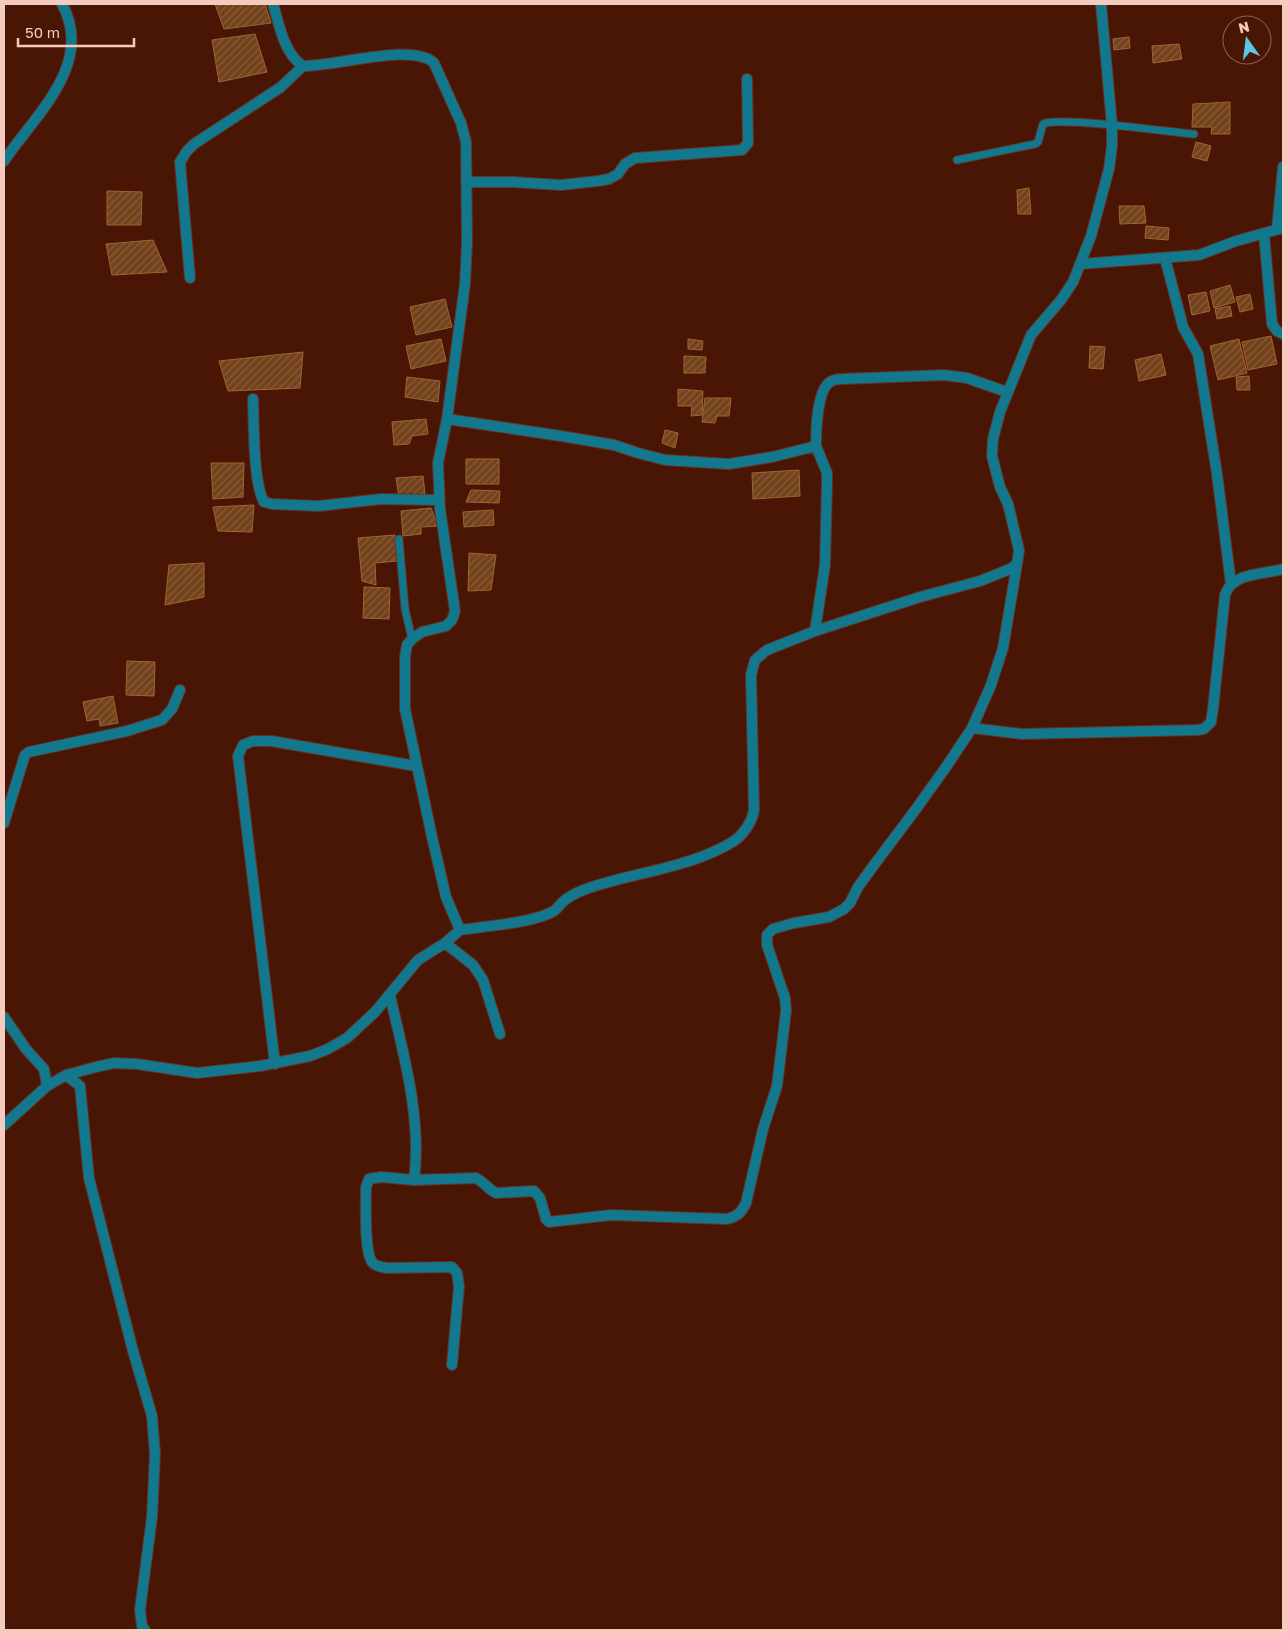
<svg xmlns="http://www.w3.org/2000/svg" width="1287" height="1634" font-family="'Golos Text',sans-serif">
	<defs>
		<pattern id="building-hatch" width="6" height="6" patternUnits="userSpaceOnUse" patternTransform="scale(1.25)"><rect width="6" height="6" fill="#72421a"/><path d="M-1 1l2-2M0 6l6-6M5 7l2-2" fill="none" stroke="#875c3a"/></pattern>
	</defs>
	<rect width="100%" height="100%" fill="#491606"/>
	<!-- building -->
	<path fill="url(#building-hatch)" stroke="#a26432" d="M215,4H265L271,23L224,29Z
		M255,34L267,72L219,82L212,40Z
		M1129,37L1130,48L1114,50L1113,39Z
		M1179,44L1182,59L1153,63L1152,46Z
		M1230,102V134H1211L1212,127H1192L1193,104Z
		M1196,142L1211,146L1207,161L1192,157Z
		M1029,188L1031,214H1018L1017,190Z
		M107,191L142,192L141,225H107Z
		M1119,206H1144L1146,223L1120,224Z
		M1146,226L1169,228L1168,240L1145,238Z
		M153,240L167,272L112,275L106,244Z
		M1230,285L1235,302L1214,308L1210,291Z
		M1206,292L1210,311L1192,315L1188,295Z
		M1250,294L1253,309L1240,312L1236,297Z
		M445,299L452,327L416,335L410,307Z
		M1230,306L1232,316L1217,319L1215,309Z
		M1271,336L1277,364L1248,370L1242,342Z
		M441,339L446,361L411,369L406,346Z
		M688,339L703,341L702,350L688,349Z
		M1239,339L1247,373L1218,380L1210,346Z
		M1090,346L1105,347L1103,369L1089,368Z
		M303,352L300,388L228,391L219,361Z
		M1161,354L1166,375L1139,381L1135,360Z
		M684,356L706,357L705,373H684Z
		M1249,376L1250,390H1237L1236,377Z
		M407,377L440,381L438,402L405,397Z
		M678,389L703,391L702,415L691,416L692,406H678Z
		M705,398H731L729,416H717L715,423L702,422Z
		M426,419L428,434L412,436L409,444L394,445L392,422Z
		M665,430L678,433L675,448L662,443Z
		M466,459H499V484H466Z
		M211,463H244L243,497L213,499Z
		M799,470L800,496L753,499L752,473Z
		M423,476L425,494L399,497L396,478Z
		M471,490L500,491L499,503L466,502Z
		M254,505L252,532L218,531L213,507Z
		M431,508L438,526L421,527V534L403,536L401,511Z
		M493,510L494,525L464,527L463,512Z
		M395,535L397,561L375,563L376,585L362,581L358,538Z
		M469,553L496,555L491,590L468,591Z
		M204,563V597L165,605L169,565Z
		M364,587L390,588L389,619L363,618Z
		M127,661L155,662L154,696L126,695Z
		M113,696L118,723L100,726L99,719L87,721L83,702Z"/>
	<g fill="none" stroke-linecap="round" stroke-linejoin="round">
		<defs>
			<path id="lane" d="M957,160L1035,144L1038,142L1043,124C1058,116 1171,132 1194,134
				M399,539L405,609L412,639"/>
			<path id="street" d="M4,161C35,115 95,64 62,4
				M466,182H512L561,185L598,181L609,179L618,174L625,164L635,158L742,150L748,143L747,79
				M1277,229L1283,167
				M1264,234L1272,324L1277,331L1283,334
				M1165,258L1183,327L1198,354L1217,474L1231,584
				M1080,264L1199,255L1236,241L1283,228
				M190,278L180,162L187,151L194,144L281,87L303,66
				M253,399C254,423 253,483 264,502L272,504L319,506L381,499L439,500
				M447,419L561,436L614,445L638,453L665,460L729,464L772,457L816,446C816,431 817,390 830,382C833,380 838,379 842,379L944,375L967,378L1007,392
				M815,631L825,565L827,483V473L816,446
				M972,728L1022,734L1197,730L1204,729L1211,722L1213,709L1225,595C1232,572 1263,575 1283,569
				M4,823L23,761L25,755L29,752L127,731L162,720L172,709L180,690
				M460,930C485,926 534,923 554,911C558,908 561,903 565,900C573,894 582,890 592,887C637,872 693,867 734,841C744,834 752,822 754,810L751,675L755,660L767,650L815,631L920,597L980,581L1010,569L1017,564L1019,550L1008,504L1000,487L992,456L993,439L1000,412L1031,335L1061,300L1073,282L1091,236L1109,169L1112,146V125L1101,4
				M445,943L473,965L483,980L500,1034
				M390,996C404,1055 422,1120 414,1180L476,1178C484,1182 488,1189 496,1193L534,1191L540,1198L546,1219L549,1222L611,1215L727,1219C738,1216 741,1213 746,1203L763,1129L777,1086L786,1011L785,998L767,945V935L773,929L794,923L829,917L844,909L850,903L858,887L874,865L916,809L946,767L972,728L991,685L1003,648L1017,564
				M4,1017L26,1049L44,1069L47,1086
				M275,1064L238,756L243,745L253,741H271L416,766
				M66,1075L80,1086L89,1178L133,1351L152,1416L155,1454L152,1517L140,1610L142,1626L145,1630
				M4,1125L47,1086L66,1075L96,1067L114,1063L137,1064L197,1073L260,1066L310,1056L328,1049L347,1038L375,1012L418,960L445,943L460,930L446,897L432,837L405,709V657L407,645L412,639L422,632L446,626L452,620L455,611L440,509L438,463L447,419L465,284L467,242L466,142L461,123L434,63C411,42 334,67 303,66C284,54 279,24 273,4
				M414,1180L381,1177L369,1179L366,1187C366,1203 364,1250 372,1262C376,1267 382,1267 387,1268L452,1267L457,1273L459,1286L452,1365"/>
		</defs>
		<!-- lane casing -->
		<use href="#lane" stroke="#653324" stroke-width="9"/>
		<!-- street casing -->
		<use href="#street" stroke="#653324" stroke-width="12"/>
		<!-- lane -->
		<use href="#lane" stroke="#11788e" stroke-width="7"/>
		<!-- street -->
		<use href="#street" stroke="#11788e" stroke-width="10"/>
	</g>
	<!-- border -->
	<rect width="1287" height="1634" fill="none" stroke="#f6cbbf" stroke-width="10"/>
	<!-- north arrow -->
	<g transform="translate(1247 40) rotate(346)"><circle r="24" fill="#491606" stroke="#8e5e50"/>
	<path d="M0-4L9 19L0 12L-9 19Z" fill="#59c8e5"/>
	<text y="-8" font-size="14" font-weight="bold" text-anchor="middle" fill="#f6cbbf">N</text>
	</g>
	<!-- scale -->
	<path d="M18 38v8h116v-8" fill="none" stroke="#f6cbbf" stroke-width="2.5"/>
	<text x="25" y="38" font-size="15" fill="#f6cbbf" stroke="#491606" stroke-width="4" paint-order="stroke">50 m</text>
</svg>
